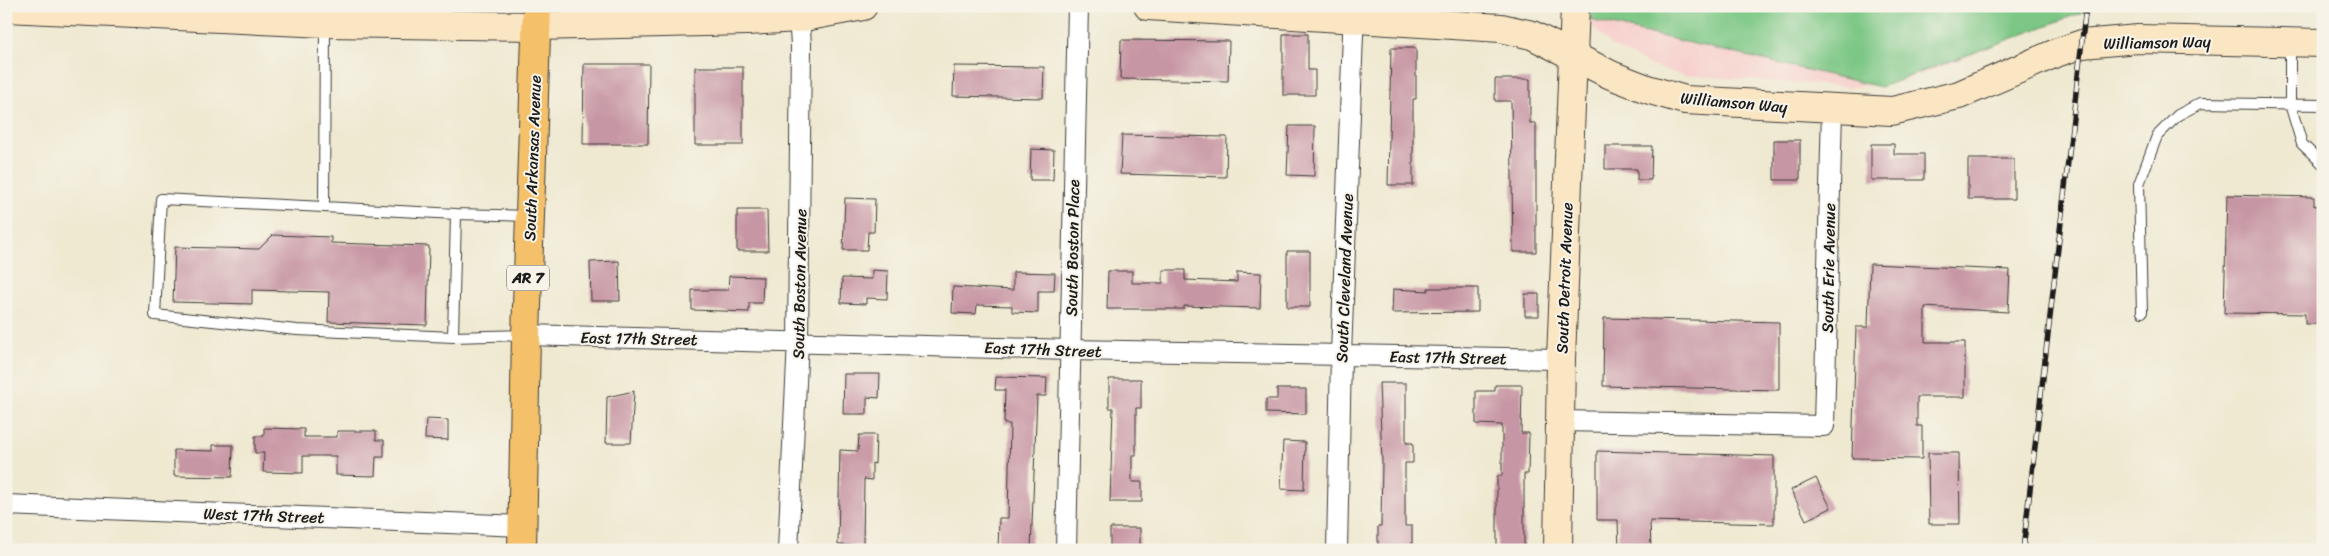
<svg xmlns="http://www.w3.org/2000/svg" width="2329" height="556" font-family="Sriracha,sans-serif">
	<rect width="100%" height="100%" fill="#f7f3e8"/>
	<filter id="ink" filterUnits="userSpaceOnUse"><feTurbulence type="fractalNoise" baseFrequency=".02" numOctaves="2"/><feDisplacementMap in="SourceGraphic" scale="10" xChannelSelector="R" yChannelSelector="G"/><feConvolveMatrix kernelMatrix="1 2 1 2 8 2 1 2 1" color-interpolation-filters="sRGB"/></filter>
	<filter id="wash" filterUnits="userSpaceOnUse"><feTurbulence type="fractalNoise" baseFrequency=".0096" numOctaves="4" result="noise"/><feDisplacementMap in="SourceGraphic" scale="20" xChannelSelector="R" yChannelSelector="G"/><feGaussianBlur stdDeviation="1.12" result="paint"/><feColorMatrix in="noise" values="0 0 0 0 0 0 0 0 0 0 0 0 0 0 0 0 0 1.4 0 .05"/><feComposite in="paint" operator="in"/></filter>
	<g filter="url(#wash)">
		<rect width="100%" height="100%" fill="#efe9d1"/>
		<!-- built -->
		<path fill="#f7d0cd" d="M1586,6H2077L1946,66L1890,84L1850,87L1682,75L1652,66L1610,45L1585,19Z"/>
		<!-- green -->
		<path fill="#7cc785" stroke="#4c7250" d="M1591,6H2083V12L1881,87L1590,20Z"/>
		<g id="blocks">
			<!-- building -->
			<path fill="#c796a4" d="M1283,34H1308V70H1315V95H1283Z
				M1121,40L1229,41L1228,81L1120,79Z
				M1391,48H1416V99H1413V185H1388Z
				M584,64H649L648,144H583Z
				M954,66L1044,67L1043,98L953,96Z
				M695,67H743V145H695Z
				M1495,79H1530V123H1536V252H1513L1511,101H1495Z
				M1289,126H1315L1314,176L1287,175Z
				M1122,135L1227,137L1226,177L1120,174Z
				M1774,140H1800V180H1774Z
				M1871,144H1894V154H1924V180H1871Z
				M1605,146H1652L1651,180H1637V169H1605Z
				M1031,149L1054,150L1053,180H1030Z
				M1968,159H2014V199H1968Z
				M2227,195L2314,197V206H2323V324H2305V314L2224,313Z
				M845,198L875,199L874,232H868L867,250H843Z
				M737,210H767L768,251H737Z
				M273,235L331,237V243L429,246L427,325L328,322L329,292L252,290V304L173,302L175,247L259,249Z
				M1287,251H1310V307H1287Z
				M619,261L620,301H591L590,262Z
				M1870,264L2010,270L2008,312L1925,307V342H1965V397H1917V426H1922V459L1852,458L1856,327H1868Z
				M872,270L888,271L887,299L866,298V304L841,303L842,278L872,279Z
				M1163,270H1185V280L1237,282V272L1261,273L1260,308L1184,306V309H1107L1108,271H1132V283H1163Z
				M1013,272L1055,273L1054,291H1038V313L1012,312V306L977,305L976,314L952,313L953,287L1013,290Z
				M729,276L763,277L762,303H749V312L692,310V290H728Z
				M1428,288H1478V312L1392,313L1393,289L1428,291Z
				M1525,294H1539V316H1525Z
				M1604,318L1779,322V390L1603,386Z
				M844,374H880L879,398L867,397V414H843Z
				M996,377L1047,378L1046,396H1037L1031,550H998L999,518H1008L1010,424H1004L1005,390H995Z
				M1109,379H1141V408H1136V455H1132V482H1142V502H1110L1113,408H1109Z
				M1379,383H1406V443H1413V463H1405V526H1412V550H1378V526H1381L1382,461Z
				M1495,385H1522L1521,433H1529L1528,474H1524V550H1497V476H1502V425L1476,424V391H1495Z
				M1277,389H1306V414L1266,413V399H1277Z
				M634,391L631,443H606L607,397Z
				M426,419L448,420V440L425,439Z
				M264,428L304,429V437H337V431H376V440H384V457H376L375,476L336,475V456H303V473L263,472L264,453H255V436H264Z
				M859,435H876L875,464L872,463V480L864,479L863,546L838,545L840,450L858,451Z
				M1283,441L1305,442L1304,490L1281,489Z
				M213,445H233L232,477L174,476V450L213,451Z
				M1597,451L1774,456V524L1650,521L1651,550H1619L1618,520H1597Z
				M1928,453H1959L1960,524H1929Z
				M1816,478L1831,508L1806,520L1791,490Z
				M1110,528H1140V550H1110Z"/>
		</g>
	</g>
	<g filter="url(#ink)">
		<use href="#blocks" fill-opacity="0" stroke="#3c3b37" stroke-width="1"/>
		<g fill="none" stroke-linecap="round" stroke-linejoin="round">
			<defs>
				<path id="lane" d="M2290,43V104L2302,144L2323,164
					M324,207L456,214L453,337L297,330L155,315L161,199L324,207L325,24
					M456,214L530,216
					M2142,312L2139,184L2157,136L2178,115L2201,103L2323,105
					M453,337L525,335"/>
				<path id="street" d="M526,335L1070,350L1561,359
					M1561,421L1824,426L1832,109
					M6,505L521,526
					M788,550L798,341L801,44L799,18
					M1066,550L1078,6
					M1337,550L1341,355L1354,7"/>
				<path id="secondary" d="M1148,6L1501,28L1532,35L1611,75L1647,89L1685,100L1892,111L1959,95L2056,53L2082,44L2138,39L2323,43
					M6,8L325,23L537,26L747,21L799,18L863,6
					M1558,550L1561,359L1575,6"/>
				<path id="highway" d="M522,550L526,335L537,6"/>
			</defs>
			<!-- lane casing -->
			<use href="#lane" stroke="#3c3b37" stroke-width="12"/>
			<!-- street casing -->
			<use href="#street" stroke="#3c3b37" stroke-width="22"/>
			<!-- secondary casing -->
			<use href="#secondary" stroke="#3c3b37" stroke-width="30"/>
			<!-- highway casing -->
			<use href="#highway" stroke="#3c3b37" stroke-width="30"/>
			<!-- lane -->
			<use href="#lane" stroke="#fff" stroke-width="10"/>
			<!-- street -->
			<use href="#street" stroke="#fff" stroke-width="20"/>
			<!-- secondary -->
			<use href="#secondary" stroke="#fbe6c3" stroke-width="28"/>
			<!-- highway -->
			<use href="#highway" stroke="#f4c16a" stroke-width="28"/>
			<defs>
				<path id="rail" d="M2023,550L2086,6"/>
			</defs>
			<!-- rail casing -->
			<use href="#rail" stroke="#1c1c1c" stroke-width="5.5"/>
			<!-- rail -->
			<use href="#rail" stroke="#f7f3e8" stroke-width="4" stroke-dasharray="11" stroke-linecap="butt"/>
		</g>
	</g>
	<g text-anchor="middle" stroke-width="4" stroke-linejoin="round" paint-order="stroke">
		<!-- shield labels -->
		<rect fill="#f7f3e8" stroke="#5e5c59" stroke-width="1" x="507" y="265.5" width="42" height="25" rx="4"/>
		<g font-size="15" font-weight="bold" fill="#1c1c1c">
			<text x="528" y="283">AR 7</text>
		</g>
		<!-- street labels -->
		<g font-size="16" fill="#1c1c1c" stroke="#f7f3e8">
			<text transform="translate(2157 42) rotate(-1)" y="6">Williamson Way</text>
			<text transform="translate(1734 102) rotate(5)" y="6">Williamson Way</text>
			<text transform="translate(532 158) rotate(-88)" y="6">South Arkansas Avenue</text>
			<text transform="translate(1072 248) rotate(-89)" y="6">South Boston Place</text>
			<text transform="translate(1828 268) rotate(-89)" y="6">South Erie Avenue</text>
			<text transform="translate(1344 278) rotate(-88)" y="6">South Cleveland Avenue</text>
			<text transform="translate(1564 278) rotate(-88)" y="6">South Detroit Avenue</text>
			<text transform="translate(799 284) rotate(-89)" y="6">South Boston Avenue</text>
			<text transform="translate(639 338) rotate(1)" y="6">East 17th Street</text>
			<text transform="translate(1043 349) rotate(2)" y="6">East 17th Street</text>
			<text transform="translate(1448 357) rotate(1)" y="6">East 17th Street</text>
			<text transform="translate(264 515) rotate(2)" y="6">West 17th Street</text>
		</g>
	</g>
	<!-- margin -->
	<rect width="2329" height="556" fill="none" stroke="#f7f3e8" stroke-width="25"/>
</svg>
